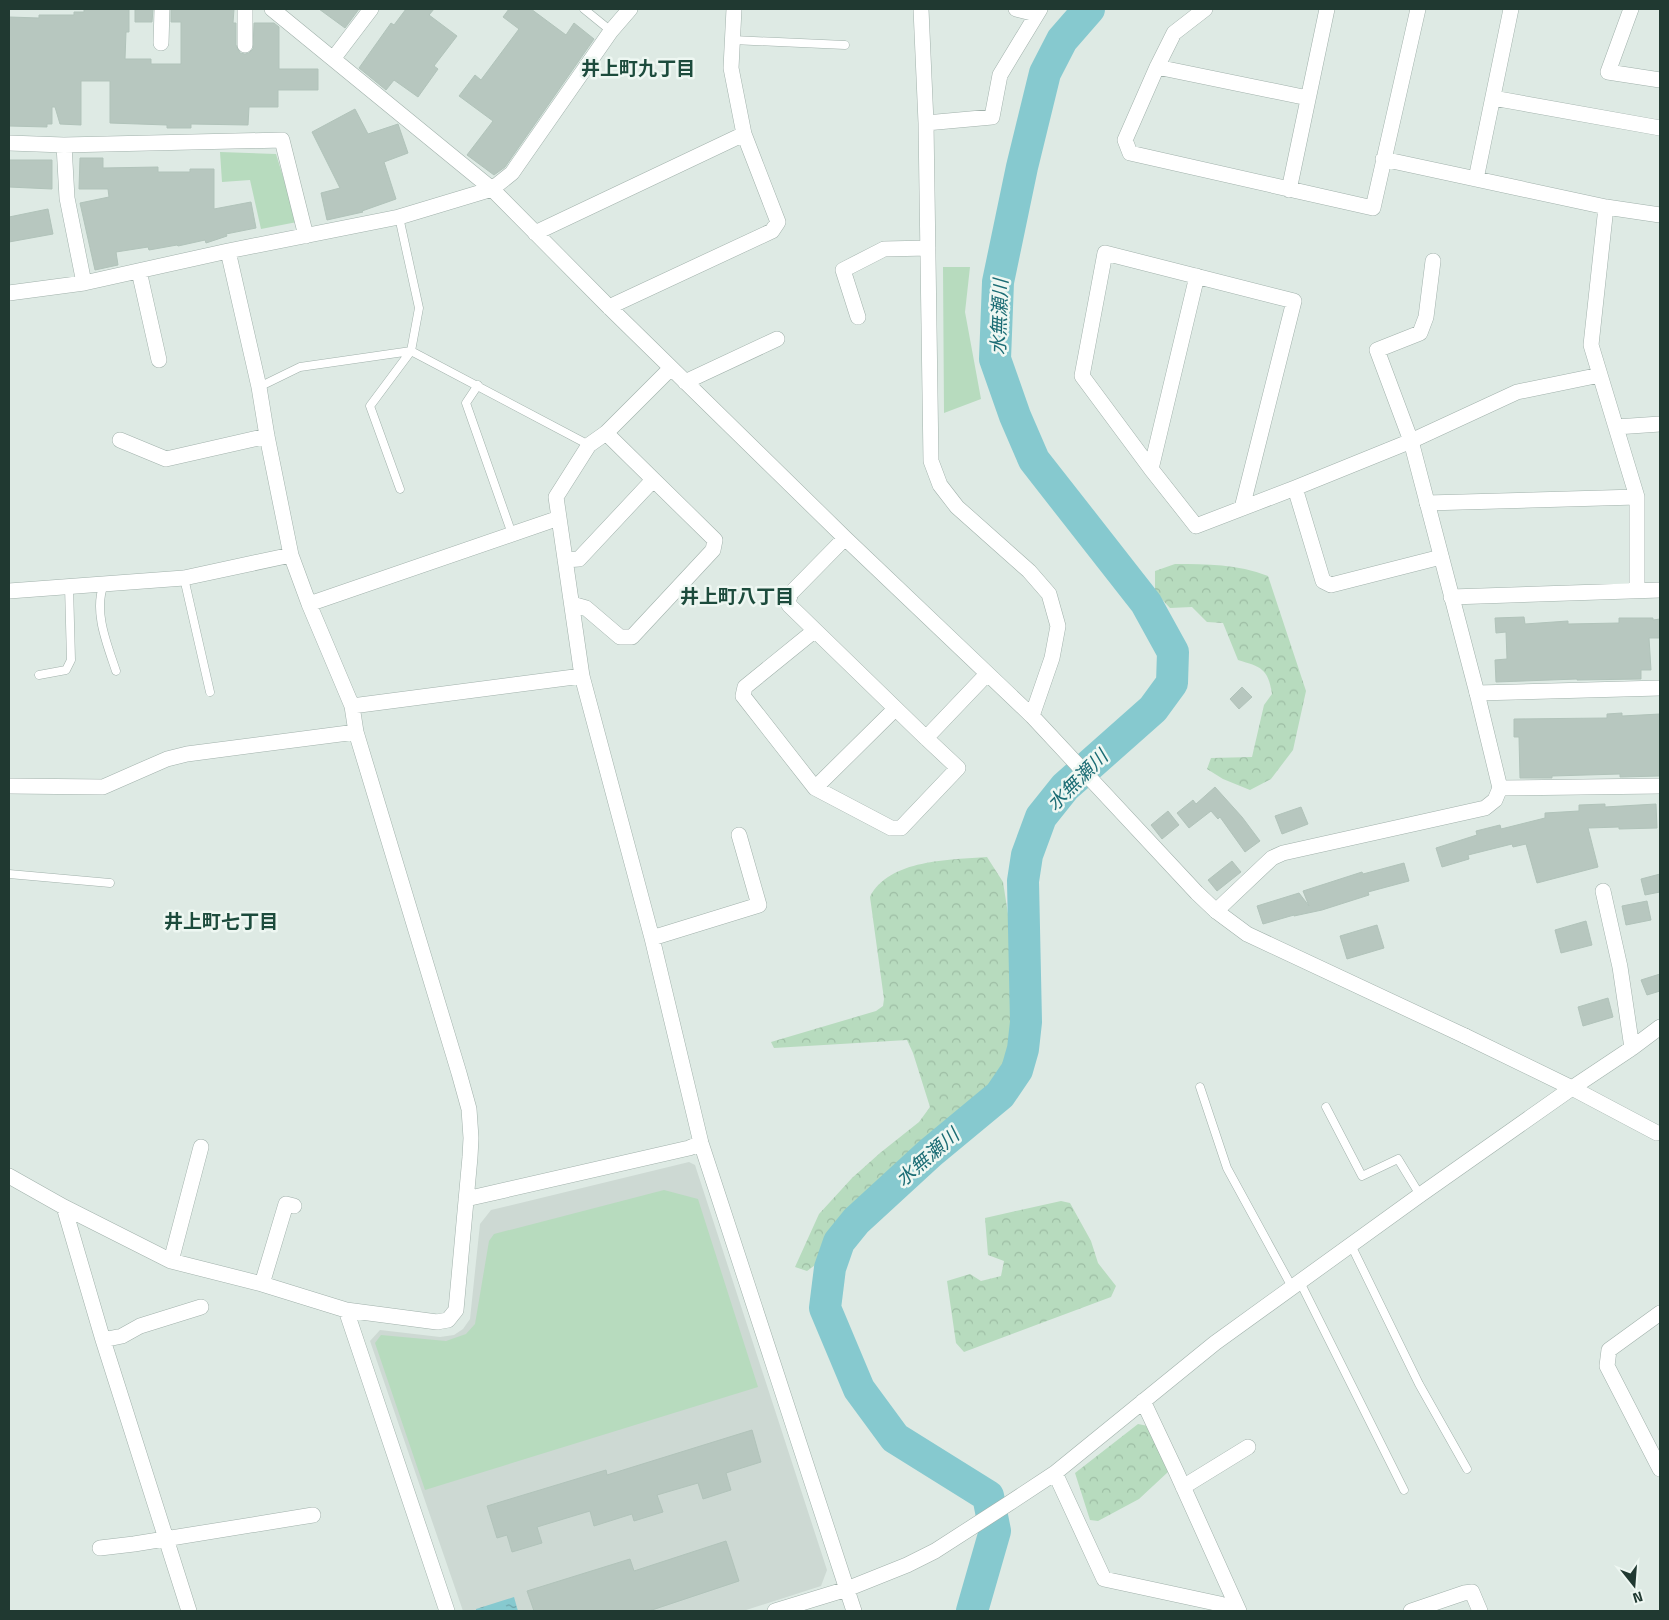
<svg xmlns="http://www.w3.org/2000/svg" width="1669" height="1620" font-family="'Titillium Web','Noto Sans JP',sans-serif">
	<defs>
		<pattern id="forest-crowns" width="20" height="18" patternUnits="userSpaceOnUse" patternTransform="scale(1.25)"><rect width="20" height="18" fill="#b7dbbe"/><path d="M2 6a3 3 0 1 1 6 0M12 15a3 3 0 1 1 6 0" fill="none" stroke="#9dbda4"/></pattern>
		<pattern id="water-ripples" width="26" height="14" patternUnits="userSpaceOnUse" patternTransform="scale(1.25)"><rect width="26" height="14" fill="#86c9cf"/><path d="M2 4q2-2 4 0t4 0M15 11q2-2 4 0t4 0" fill="none" stroke="#6da4a9"/></pattern>
	</defs>
	<rect width="100%" height="100%" fill="#deeae4"/>
	<!-- built -->
	<path fill="#cdd9d3" d="M689,1162L695,1165L827,1570L821,1586L743,1611H463L370,1341L380,1330L440,1337L454,1335L463,1329L470,1319L480,1224L491,1210Z"/>
	<!-- green -->
	<path fill="#b7dbbe" d="M220,152L276,154L297,222L261,229L250,180L222,182Z
		M943,267H970L965,312L981,399L944,413Z
		M664,1190L698,1199L758,1387L425,1490L375,1343L381,1335L446,1341L466,1334L475,1324L489,1241L494,1234Z"/>
	<!-- forest -->
	<path fill="url(#forest-crowns)" d="M1175,564C1207,564 1237,564 1268,576L1306,691L1293,750L1271,779L1250,790L1223,779L1207,769L1211,758L1252,757L1264,705L1272,694C1268,668 1261,667 1238,660L1223,623L1207,622L1192,607L1170,608L1155,592V571Z
		M987,857L1003,882L1013,946L1015,1001V1058L995,1088L878,1191L851,1218L822,1260L807,1271L795,1267L819,1214L852,1178L880,1153L919,1122L930,1107L913,1053L907,1040L774,1048L771,1042L876,1011L883,1006L884,999L870,897C889,859 950,860 987,857Z
		M1061,1201L1070,1203L1091,1241L1098,1263L1116,1286L1111,1297L964,1352L956,1343L947,1281L970,1274L981,1281L1001,1276L1004,1261L988,1255L985,1218Z
		M1138,1424L1148,1426L1166,1458L1168,1472L1139,1499L1098,1521L1090,1520L1075,1473Z"/>
	<!-- water -->
	<path fill="url(#water-ripples)" d="M514,1597L518,1611H476V1609Z"/>
	<g fill="none" stroke-linecap="round" stroke-linejoin="round">
		<!-- river -->
		<path stroke="#86c9cf" stroke-width="32" d="M972,1611L995,1531L988,1496L895,1438L859,1389L825,1308L830,1268L839,1242L856,1221L930,1153L1000,1095L1017,1070L1023,1049L1026,1022L1023,881L1027,855L1041,817L1065,787L1153,709L1172,683L1173,652L1146,603L1034,460L1015,416L995,359L998,282L1022,167L1045,73L1062,40L1089,9"/>
	</g>
	<!-- building -->
	<path fill="#b7c7bf" stroke="#b1c3ba" d="M84,9H129V32H126L125,59H151V64H181V22H171V9H234L233,23H236V45L240,53L245,54L249,53L253,49L254,23H274L279,27V69H318V90H278V107H249L248,125L191,124V128H167V125L110,123V81H81V125L60,124L55,107H52V124H47V127L9,126V17L39,18V15H74V12H84Z
		M135,9H153L152,22H135Z
		M319,9H359L345,28Z
		M406,9H434L429,15L457,36L434,66L438,69L418,97L394,80L386,90L359,68L391,23L394,25Z
		M509,9H531L566,35L574,23L594,39L505,167L494,175L467,155L493,121L459,96L475,75L481,80L519,29L503,17Z
		M355,109L368,134L398,124L408,153L384,162L396,199L362,211L363,212L327,220L321,193L340,188L312,132Z
		M80,158H103V168L158,167V172H190V169H214V209L251,202L256,228L226,234L227,236L206,243L205,240L178,246L177,245L149,250L148,247L116,252L118,265L95,270L80,203L109,197L108,189H79Z
		M9,160H52V189L9,187Z
		M48,209L53,234L9,242V217Z
		M1524,617L1525,624L1568,621V624L1619,623V618H1653V620L1660,619V638H1649L1651,670H1641V679L1577,680V679L1496,682L1495,660L1507,659L1506,632L1496,633L1495,618Z
		M1242,687L1252,697L1239,709L1230,699Z
		M1622,713V716L1660,714V776L1620,777V774L1552,776V778H1520L1519,737H1514V719L1607,718V714Z
		M1215,787L1242,817L1260,841L1245,852L1220,817L1218,819L1211,811L1189,828L1177,813L1193,800L1196,804Z
		M1605,804V807L1656,804L1657,828L1619,829V827L1588,828L1598,867L1537,883L1526,844L1513,847L1512,844L1468,855L1469,859L1442,867L1436,848L1477,835L1476,831L1500,825L1501,829L1545,818V813L1579,811V805Z
		M1301,807L1308,824L1282,834L1275,816Z
		M1168,811L1179,825L1162,839L1151,825Z
		M1232,861L1241,872L1217,891L1208,880Z
		M1404,863L1409,881L1368,892L1369,895L1322,910L1294,916V915L1263,924L1257,906L1299,893L1309,906L1303,891L1362,872L1363,874Z
		M1660,874V892L1645,895L1641,879Z
		M1647,901L1651,920L1626,925L1622,906Z
		M1586,921L1592,945L1561,953L1555,930Z
		M1377,925L1384,948L1347,959L1340,936Z
		M1660,974V991L1647,995L1641,980Z
		M1608,998L1613,1017L1583,1026L1578,1007Z
		M752,1430L761,1462L726,1473L731,1490L703,1499L698,1483L657,1495L663,1512L634,1521L632,1514L594,1526L590,1511L537,1527L542,1543L512,1552L507,1535L497,1538L487,1506L606,1470L607,1475Z
		M726,1541L739,1581L649,1611H534L527,1591L630,1559L634,1571Z"/>
	<g fill="none" stroke-linecap="round" stroke-linejoin="round">
		<defs>
			<path id="service" d="M584,9L611,31
				M733,40L845,45
				M399,217L419,308L411,351L370,406L400,489
				M478,385L466,403L512,534
				M259,387L300,367L411,351L589,445
				M184,578L210,692
				M104,584C93,611 107,644 116,671
				M39,675L66,670L71,660L69,586
				M9,874L110,883
				M1200,1087L1227,1168L1292,1287
				M1326,1107L1362,1176L1398,1159L1420,1195
				M1351,1245L1419,1384L1467,1469
				M1300,1282L1404,1490"/>
			<path id="minor" d="M272,9L492,189L609,307L845,538L1032,716L1197,893L1216,911L1247,934L1465,1036
				M921,9L926,123L931,461L940,485L957,507L1029,571L1049,594L1058,626L1052,658L1032,716
				M1016,9L1036,14
				M1205,9L1174,33L1157,67L1125,140L1130,153L1373,208L1418,9
				M1631,9L1608,72L1660,80
				M161,43L162,9
				M245,45V9
				M333,59L371,9
				M1157,67L1308,98
				M1493,98L1660,128
				M926,123L992,117L1000,75L1040,9
				M9,143L64,145L282,140L306,236
				M64,145L67,198L84,283
				M1383,159L1606,207L1660,215
				M1476,179L1511,9
				M1289,190L1327,9
				M1606,207L1591,345L1637,497V591
				M535,233L744,134
				M139,271L159,360
				M9,293L84,283L228,251L399,217L492,189L512,173L611,31L630,9
				M609,307L772,231L778,222L744,134L731,68L734,9
				M858,317L843,270L884,249L928,248
				M671,368L606,433L589,445L556,497L582,676L652,938L701,1143L854,1611
				M685,382L777,339
				M1616,427L1660,424
				M120,440L166,459L267,436
				M1411,441L1377,350L1420,333L1426,317L1433,261
				M1151,469L1197,276
				M1295,488L1323,581L1331,585L1441,557
				M1427,503L1637,497
				M1242,508L1294,301L1105,253L1082,376L1151,469L1196,526L1295,488L1411,441L1517,392L1600,375
				M845,538L791,593L789,599V605L926,738L987,674
				M565,560L579,559L653,480
				M9,591L184,578L291,555
				M1451,597L1660,590
				M309,604L559,518
				M572,604L586,608L620,637H632L713,550L715,540L606,433
				M814,631L745,687L743,696L815,788L891,828H901L958,768L926,738
				M1477,693L1660,688
				M352,706L582,676
				M9,786L103,787L167,759L187,754L356,732
				M815,788L895,709
				M1500,788L1660,786
				M1603,891L1620,967L1632,1048
				M652,938L759,905L739,835
				M9,1176L64,1207L171,1261L262,1284L346,1310L437,1322L448,1320L456,1310L470,1157L471,1138L469,1109L459,1073L356,732L352,706L309,604L291,555L267,436L259,387L228,251
				M466,1199L689,1148L701,1143
				M64,1207L103,1340L189,1611
				M171,1261L201,1147
				M262,1284L286,1204L294,1206
				M346,1310L447,1611
				M1660,1313L1609,1350L1607,1366L1660,1469
				M103,1340L122,1336L140,1326L201,1307
				M1143,1401L1176,1471L1239,1611
				M1055,1473L1104,1579L1220,1604L1238,1611
				M1183,1487L1248,1447
				M100,1548L134,1544L313,1515
				M775,1611L847,1589L907,1565L935,1551L1008,1504L1055,1473L1215,1343L1420,1195L1572,1088L1632,1048L1660,1027
				M1411,1611L1464,1593L1472,1592L1480,1611"/>
			<path id="tertiary" d="M1216,911L1272,858L1283,853L1485,808L1495,800L1500,788L1477,693L1411,441
				M1465,1036L1572,1088L1657,1133"/>
		</defs>
		<!-- service casing -->
		<use href="#service" stroke="#a1b1ab" stroke-width="9"/>
		<!-- minor casing -->
		<use href="#minor" stroke="#a1b1ab" stroke-width="16"/>
		<!-- tertiary casing -->
		<use href="#tertiary" stroke="#a1b1ab" stroke-width="16"/>
		<!-- service -->
		<use href="#service" stroke="#fff" stroke-width="8"/>
		<!-- minor -->
		<use href="#minor" stroke="#fff" stroke-width="15"/>
		<!-- tertiary -->
		<use href="#tertiary" stroke="#fff" stroke-width="15"/>
	</g>
	<g text-anchor="middle" stroke-width="5" stroke-linejoin="round" paint-order="stroke">
		<!-- neighbourhood labels -->
		<g font-size="19" font-weight="bold" fill="#1c4b3c" stroke="#eef7f2">
			<text x="638" y="75">井上町九丁目</text>
			<text x="737" y="603">井上町八丁目</text>
			<text x="221" y="928">井上町七丁目</text>
		</g>
		<!-- water labels -->
		<g font-size="19" font-style="italic" fill="#1b6c74" stroke="#eef7f2">
			<text transform="translate(999 317) rotate(-88)" y="7">水無瀬川</text>
			<text transform="translate(1077 780) rotate(-45)" y="7">水無瀬川</text>
			<text transform="translate(927 1157) rotate(-41)" y="7">水無瀬川</text>
		</g>
	</g>
	<!-- border -->
	<rect width="1669" height="1620" fill="none" stroke="#203931" stroke-width="20"/>
	<!-- north arrow -->
	<g transform="translate(1634 1585) rotate(163)" stroke="#eef7f2" stroke-width="4" paint-order="stroke">
	<path d="M0-4L9 19L0 12L-9 19Z" fill="#203931"/>
	<text y="-8" font-size="14" font-weight="bold" text-anchor="middle" fill="#203931">N</text>
	</g>
</svg>
